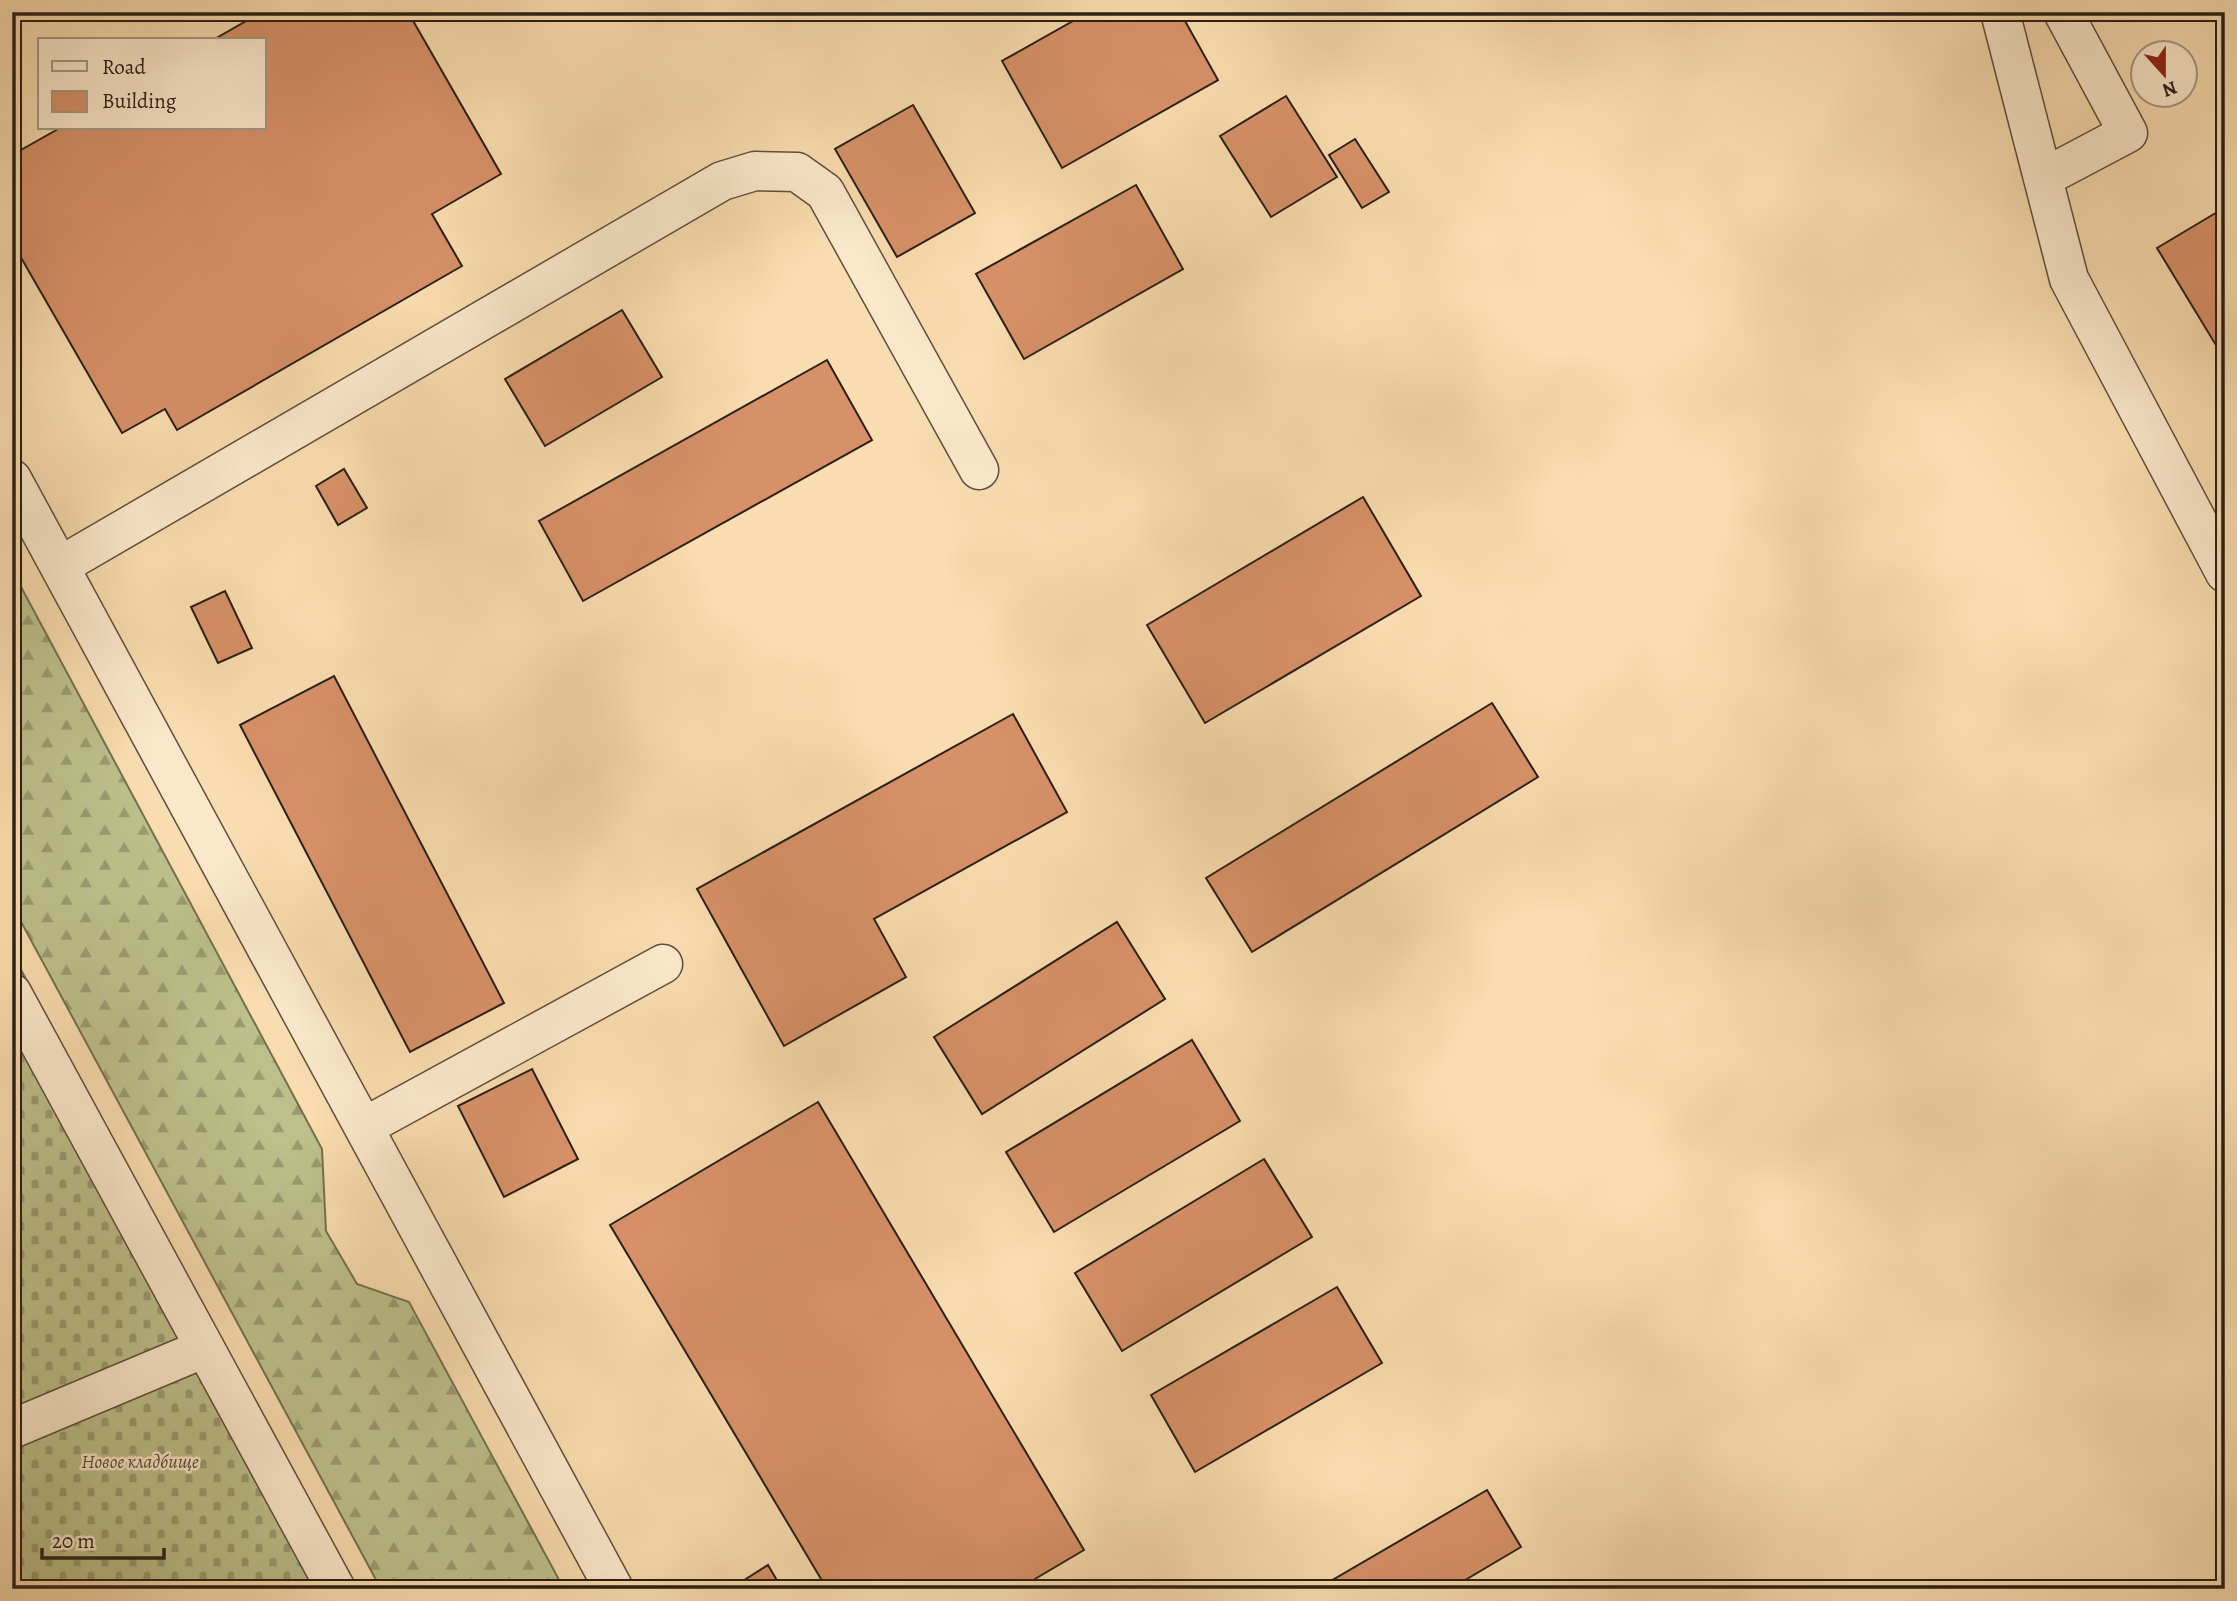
<svg xmlns="http://www.w3.org/2000/svg" width="2237" height="1601" font-family="Alegreya,serif">
	<defs>
		<pattern id="forest-firs" width="22" height="20" patternUnits="userSpaceOnUse" patternTransform="scale(1.75)"><rect width="22" height="20" fill="#bdc08b"/><path d="M5 1l3.5 6h-7zM16 11l3.5 6h-7z" fill="#9a9b71"/></pattern>
		<pattern id="cemetery-stones" width="16" height="16" patternUnits="userSpaceOnUse" patternTransform="scale(1.75)"><rect width="16" height="16" fill="#bdc08b"/><path d="M2 7V4a2 2 0 0 1 4 0v3zM10 15v-3a2 2 0 0 1 4 0v3z" fill="#9a9b71"/></pattern>
	</defs>
	<rect width="100%" height="100%" fill="#f9dcaf"/>
	<filter id="stains"><feTurbulence type="fractalNoise" baseFrequency=".00286" numOctaves="4"/><feColorMatrix values="0 0 0 0 .2 0 0 0 0 .09 0 0 0 0 .02 0 0 0 .5 -.17"/></filter>
	<radialGradient id="worn" r=".72"><stop offset=".6" stop-color="#630" stop-opacity="0"/><stop offset="1" stop-color="#630" stop-opacity=".3"/></radialGradient>
	<!-- forest -->
	<path fill="url(#forest-firs)" stroke="#747050" stroke-width="2" d="M12,570L322,1149L326,1231L357,1284L409,1302L564,1589H381L12,905Z"/>
	<!-- cemetery -->
	<path fill="url(#cemetery-stones)" stroke="#747050" stroke-width="2" d="M12,953L354,1589H12Z"/>
	<!-- building -->
	<path fill="#d79168" stroke="#2a1f16" stroke-width="2" d="M262,12H408L501,174L432,214L462,266L177,430L165,409L122,433L12,242V155L60,128H264V40H213Z
		M1089,12H1180L1218,80L1062,168L1002,61Z
		M1286,96L1337,177L1271,217L1220,136Z
		M913,105L975,213L897,257L835,149Z
		M1355,139L1389,192L1362,208L1329,155Z
		M1136,185L1183,269L1024,359L976,274Z
		M2219,211L2225,221V360L2157,248Z
		M622,310L662,377L545,446L505,379Z
		M827,360L872,440L583,601L539,521Z
		M344,469L367,508L338,525L316,486Z
		M1363,497L1421,596L1205,723L1147,625Z
		M225,591L252,648L218,663L191,607Z
		M334,676L504,1003L410,1052L240,725Z
		M1492,703L1538,777L1252,952L1206,878Z
		M1013,714L1067,812L874,919L906,977L784,1046L697,889Z
		M1117,922L1165,999L982,1114L934,1037Z
		M1192,1040L1240,1121L1054,1232L1006,1152Z
		M532,1069L578,1159L504,1197L458,1106Z
		M818,1102L1084,1550L1018,1589H827L610,1225Z
		M1264,1159L1312,1237L1122,1351L1075,1273Z
		M1337,1287L1382,1363L1195,1472L1151,1395Z
		M1487,1490L1521,1547L1450,1589H1317Z
		M768,1565L782,1589H745L741,1582Z"/>
	<g fill="none" stroke-linecap="round" stroke-linejoin="round">
		<defs>
			<path id="minor" d="M2000,12L2069,279L2225,573
				M2043,178L2128,133L2063,12
				M12,479L614,1589
				M60,566L722,181L755,171L797,172L825,192L979,470
				M12,993L336,1589
				M364,1127L663,964
				M12,1429L205,1348"/>
		</defs>
		<!-- minor casing -->
		<use href="#minor" stroke="#5e4e3c" stroke-width="41"/>
		<!-- minor -->
		<use href="#minor" stroke="#fbe8cb" stroke-width="38"/>
	</g>
	<g text-anchor="middle" stroke-width="5" stroke-linejoin="round" paint-order="stroke">
		<!-- park labels -->
		<g font-size="19" font-style="italic" fill="#564f39" stroke="#fbe8cb">
			<text x="140" y="1468">Новое кладбище</text>
		</g>
	</g>
	<!-- margin -->
	<rect width="2237" height="1601" fill="none" stroke="#f9dcaf" stroke-width="42"/>
	<rect x="14" y="14" width="2209" height="1573" fill="none" stroke="#2a1f16" stroke-width="3.5"/>
	<rect x="21" y="21" width="2195" height="1559" fill="none" stroke="#2a1f16" stroke-width="2"/>
	<!-- legend -->
	<rect x="38" y="38" width="228" height="91" fill="#fbe8cb" stroke="#a79883" stroke-width="2"/>
	<rect x="52" y="61" width="35" height="10" fill="#fbe8cb" stroke="#a79883" stroke-width="2"/>
	<text x="102" y="74" font-size="21" fill="#2a1f16">Road</text>
	<rect x="52" y="91" width="35" height="21" fill="#d79168" stroke="#a79883" stroke-width="2"/>
	<text x="102" y="108" font-size="21" fill="#2a1f16">Building</text>
	<!-- north arrow -->
	<g transform="translate(2164 74) rotate(159)"><circle r="33" fill="#fbe8cb" stroke="#a79883" stroke-width="2"/>
	<path d="M0-5L12 26L0 18L-12 26Z" fill="#8f2418"/>
	<text y="-10" font-size="19" font-weight="bold" text-anchor="middle" fill="#2a1f16">N</text>
	</g>
	<!-- scale -->
	<path d="M42 1548v10h122v-10" fill="none" stroke="#2a1f16" stroke-width="3.5"/>
	<text x="52" y="1548" font-size="21" fill="#2a1f16" stroke="#fbe8cb" stroke-width="5" paint-order="stroke">20 m</text>
	<rect width="100%" height="100%" filter="url(#stains)"/>
	<rect width="100%" height="100%" fill="url(#worn)"/>
</svg>
